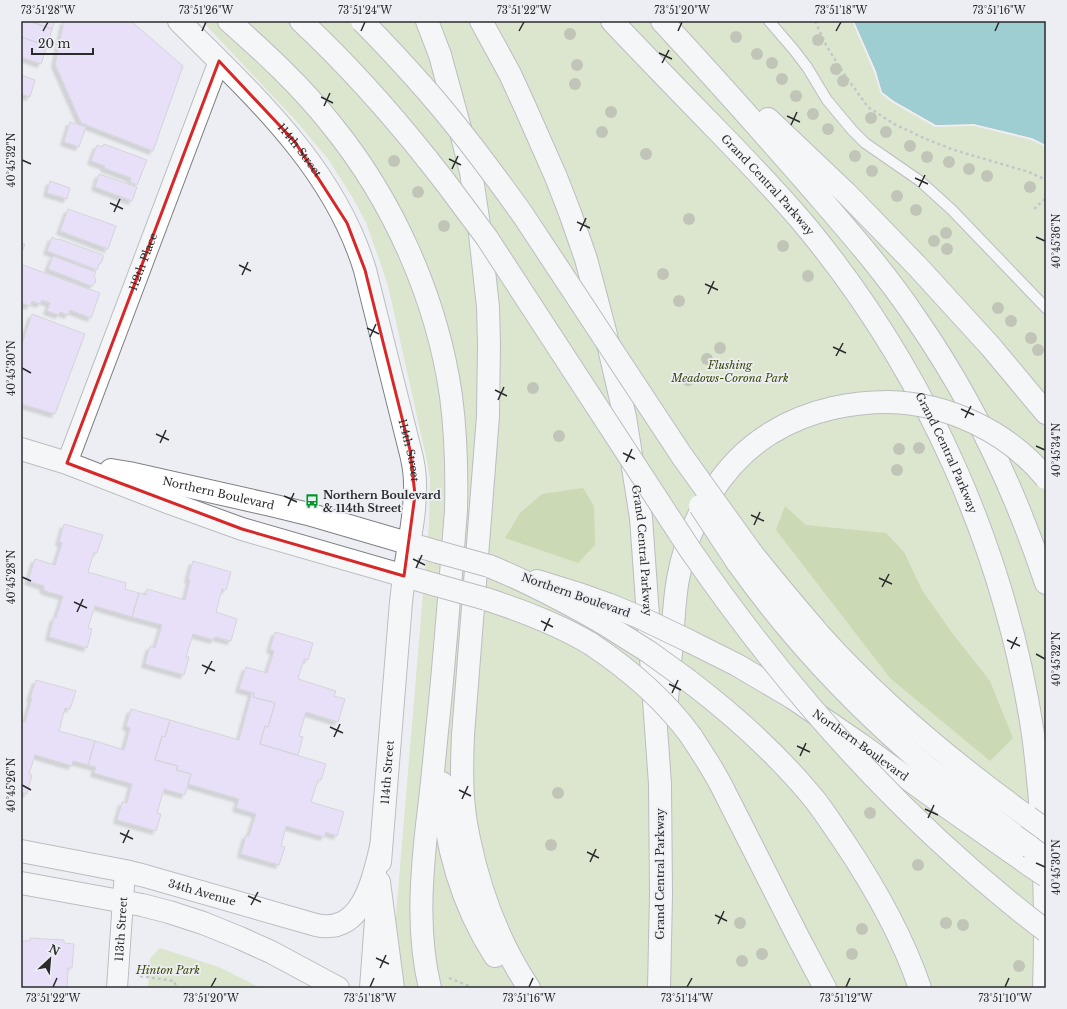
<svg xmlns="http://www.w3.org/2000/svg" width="1067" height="1009" font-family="'Libre Baskerville',serif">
	<defs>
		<filter id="shadow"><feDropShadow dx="-3.5" dy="3.5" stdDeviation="1" flood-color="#0004"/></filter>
	</defs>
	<rect width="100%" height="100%" fill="#edeef3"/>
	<!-- green -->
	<path fill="#c8dca2" d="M202,21H927L1046,80V988H398L395,938L396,914L429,522L430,479L426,457L388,286L381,265L366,223L354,200L328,159L296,121Z
		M160,948L219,967L261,988H148L150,958Z"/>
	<!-- forest -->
	<path fill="#a2be68" d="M583,488L594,506L595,545L578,563L505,538L520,513L542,494Z
		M785,506L806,525L886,533L904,552L922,590L953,634L990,681L1013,738L990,761L890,678L776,530Z"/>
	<!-- water -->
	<path fill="#42a7ac" stroke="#3b8286" d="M854,21H1046V145L1032,138L974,124L936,125L894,101L882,93L876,71Z"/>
	<!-- pier -->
	<path fill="#edeef3" d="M852,21H854L876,71L882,92L894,101L936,125L974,124L1032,138L1046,145V147L1031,140L974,126L935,127L893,103L881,94L874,72Z"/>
	<!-- building -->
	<path fill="#e3ceff" stroke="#b6b4b8" filter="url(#shadow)" d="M21,21H29L52,29L47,46L21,37Z
		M29,21H55L52,29Z
		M64,21H131L183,66L153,151L81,123L55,64Z
		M21,37L47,46L41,64L21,57Z
		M21,57L24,58L21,68Z
		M21,75L35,80L30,97L21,94Z
		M70,122L86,127L79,147L64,142Z
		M104,144L147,160L137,185L130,182L131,178L104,168L105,166L91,161L97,145L102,147Z
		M99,174L137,187L132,201L95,187Z
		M50,181L70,188L67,199L47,193Z
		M68,209L116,226L108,249L60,231Z
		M52,237L58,240L59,239L103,255V258L101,263L99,264L97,270L47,251Z
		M21,243L25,244L21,254Z
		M53,256L96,272L94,276L96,280L95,283L91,286L48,269Z
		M23,265L100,293L91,318L70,310L68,315L60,312L59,315L47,311L50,303L42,300L40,304L32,301L30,306L21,303V271Z
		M32,314L85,334L55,414L21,404V344H22Z
		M64,524L103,535L97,553L94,552L88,572L126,583L125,589L139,593L132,617L95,606L88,628L92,629L87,648L49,637L54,617L56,618L63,596L45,591V590L43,589L44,586L28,581L35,559L55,565L62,543L59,542Z
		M193,561L231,572L226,590L222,589L216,612L237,619L231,641L215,637L214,640L193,634L186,657H189L184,675L145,664L150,646L155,648L162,625L132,617L139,593L146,595L147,589L185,600L190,580L188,579Z
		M275,632L313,643L308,660L304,659L298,679L336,691L334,696L345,699L338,722L306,712L299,736L303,737L298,755L260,744L265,726L268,727L275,703L253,697L254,693L239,689L246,667L267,673L274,651L270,649Z
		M36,680L76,691L70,709L65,708L59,731L95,741L88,765L73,761L72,766L35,755L29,774L32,775L27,794L21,792V721L25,722L32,698H30Z
		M252,692L254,693L253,697L275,703L268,727L265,726L260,744L326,764L321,780H318L311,802L344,812L337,836L326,832L324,837L286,826L281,846L285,847L279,865L241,854L246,835L249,836L256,814L236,808L239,799L188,784L191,774L176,770L178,766L155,760L162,736L165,737L170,720L239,740Z
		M131,709L170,720L165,737L162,736L155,760L178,766L176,770L191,774L185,795L164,789L157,813L161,814L156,831L117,820L122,802L127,803L132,784L94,773L96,767L88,765L95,741L124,750L130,728L126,726Z
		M30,938L64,940V943L74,944L72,968H68L67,988H21V941H30Z"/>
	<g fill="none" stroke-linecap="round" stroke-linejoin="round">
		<defs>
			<path id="lane" d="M769,21L794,50L807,67L827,100L852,130L865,143L920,181L952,210L1046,308"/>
			<g id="street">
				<path id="s1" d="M67,463L219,61"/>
				<path id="s2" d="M117,988L125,871"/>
			</g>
			<g id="secondary">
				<path id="s3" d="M21,851L125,871L145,876L316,925C362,935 373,880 381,847"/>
				<path id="s4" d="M380,862L401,602L404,576"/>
				<path d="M21,883L142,905L169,912L203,923L240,938L271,952L338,988"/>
				<path d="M371,988L377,906"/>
			</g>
			<g id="primary">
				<path id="s5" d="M179,21C252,94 334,167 365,270L410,450C413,461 415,472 415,484C416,513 408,547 404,576"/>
				<path d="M21,449L67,463L170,503L242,529L436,585"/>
				<path id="s6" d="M111,470L129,473L271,505L308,514L438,552"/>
				<path d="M537,581L582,595L610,605"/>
				<path d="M486,599C523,611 558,624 591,644"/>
				<path id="s7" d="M689,641L737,665L793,698L860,744L947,807L1031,866"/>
				<path d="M691,736L709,764L720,783L798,937L825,988"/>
			</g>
			<g id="highway">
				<path d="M229,21C265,53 301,86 331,124C393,200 437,298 451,396C456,434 457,472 456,511C450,584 445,658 437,731C434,763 431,794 427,825C421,880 417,934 430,988"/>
				<path d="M301,21C347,64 389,111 428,160"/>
				<path d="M427,21L440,55L461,132L471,172L479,225L488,307L489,344L488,416L463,735C462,760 461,784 464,808C465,819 467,829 469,839C480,892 499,943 529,988"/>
				<path id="s8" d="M481,21L510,74L526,109L556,177L570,213L586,259L605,331L625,417L641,518L660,784L661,895L659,988"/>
				<path id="s9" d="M612,21C647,58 683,95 719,132C750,164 781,196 809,230C927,374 1005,550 1033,734C1037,765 1040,797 1042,828C1045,881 1046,934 1044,988"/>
				<path d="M662,21C712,75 761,130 809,185C847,229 885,272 917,320C973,401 1015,490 1046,583"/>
				<path d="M768,119L847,194L918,267L991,347L1046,413"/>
				<path d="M751,552C773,580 796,607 819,634C881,703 953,763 1028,817"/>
				<path d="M737,562C791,638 856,707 927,767L1030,847"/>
				<path d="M489,566C529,582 566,602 603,623"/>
				<path d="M689,681C735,716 779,756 815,800C825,813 834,827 843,840C874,886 902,935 920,988"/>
				<path d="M666,712C668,684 671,656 673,627C674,611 675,595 678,579C688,522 721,463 771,433C790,421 811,413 833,408"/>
				<path d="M442,783C444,844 462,905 495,956"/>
				<path d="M379,882L393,988"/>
			</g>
		</defs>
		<!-- lane casing -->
		<use href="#lane" stroke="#7f8185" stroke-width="12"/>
		<!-- street casing -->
		<use href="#street" stroke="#7f8185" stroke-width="22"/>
		<!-- secondary casing -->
		<use href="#secondary" stroke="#7f8185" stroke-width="24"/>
		<!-- primary casing -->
		<use href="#primary" stroke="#7f8185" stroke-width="24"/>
		<!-- highway casing -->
		<use href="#highway" stroke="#7f8185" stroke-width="24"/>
		<!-- path -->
		<path stroke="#95969a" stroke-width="2.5" stroke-dasharray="3 3" stroke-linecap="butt" d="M815,21L826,45L844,74L868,107L894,124L926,139L954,150L1029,172L1046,180
			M1034,209L1046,198
			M140,976L174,981L177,988
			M449,978L474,988"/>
		<!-- lane -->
		<use href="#lane" stroke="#fff" stroke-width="10"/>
		<!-- street -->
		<use href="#street" stroke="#fff" stroke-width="20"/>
		<!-- secondary -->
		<use href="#secondary" stroke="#fff" stroke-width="22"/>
		<!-- primary -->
		<use href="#primary" stroke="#fff" stroke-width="22"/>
		<!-- highway -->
		<use href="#highway" stroke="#fff" stroke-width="22"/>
		<defs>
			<path id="primary-bridge" d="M438,552L489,566
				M436,585L486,599
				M610,605L639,617L689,641
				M591,644C630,670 664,699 691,736
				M1031,866L1046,876"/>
			<path id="highway-bridge" d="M362,21C385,44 407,68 428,92C462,131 493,173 523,215L682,456L751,552
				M428,160L446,183L487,238L689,548C788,692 907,825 1046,931
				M833,408C851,404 869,402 888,402C948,403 1008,432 1046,478
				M700,506L737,562
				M603,623L649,652L689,681
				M1028,817L1046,830
				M1030,847L1046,859"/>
		</defs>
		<!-- primary-bridge casing -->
		<use href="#primary-bridge" stroke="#7f8185" stroke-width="24" stroke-linecap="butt"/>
		<!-- highway-bridge casing -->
		<use href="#highway-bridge" stroke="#7f8185" stroke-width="24" stroke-linecap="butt"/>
		<!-- primary-bridge -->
		<use href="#primary-bridge" stroke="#fff" stroke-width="22"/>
		<!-- highway-bridge -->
		<use href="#highway-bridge" stroke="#fff" stroke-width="22"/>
	</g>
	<!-- trees -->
	<g fill="#899371">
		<circle cx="570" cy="34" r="6"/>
		<circle cx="736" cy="37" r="6"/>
		<circle cx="818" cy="40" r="6"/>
		<circle cx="757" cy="54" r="6"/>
		<circle cx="772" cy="63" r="6"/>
		<circle cx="577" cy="65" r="6"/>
		<circle cx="836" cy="69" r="6"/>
		<circle cx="782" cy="79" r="6"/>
		<circle cx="843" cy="81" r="6"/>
		<circle cx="575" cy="84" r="6"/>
		<circle cx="796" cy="96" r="6"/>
		<circle cx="611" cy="112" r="6"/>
		<circle cx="813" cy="114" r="6"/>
		<circle cx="871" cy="118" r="6"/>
		<circle cx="828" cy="129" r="6"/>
		<circle cx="602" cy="132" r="6"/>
		<circle cx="886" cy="132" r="6"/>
		<circle cx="910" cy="146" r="6"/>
		<circle cx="646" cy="154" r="6"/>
		<circle cx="855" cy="156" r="6"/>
		<circle cx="927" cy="157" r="6"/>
		<circle cx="394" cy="161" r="6"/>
		<circle cx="949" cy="162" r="6"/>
		<circle cx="969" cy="169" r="6"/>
		<circle cx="872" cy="171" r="6"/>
		<circle cx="987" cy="176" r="6"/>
		<circle cx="1030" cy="187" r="6"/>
		<circle cx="418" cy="192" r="6"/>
		<circle cx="897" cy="196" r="6"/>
		<circle cx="916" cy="210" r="6"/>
		<circle cx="689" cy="219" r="6"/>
		<circle cx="444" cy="226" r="6"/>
		<circle cx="946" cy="233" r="6"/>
		<circle cx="934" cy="241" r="6"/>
		<circle cx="783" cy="246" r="6"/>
		<circle cx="947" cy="249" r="6"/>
		<circle cx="663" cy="274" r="6"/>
		<circle cx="808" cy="276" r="6"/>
		<circle cx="679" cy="301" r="6"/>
		<circle cx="998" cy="308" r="6"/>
		<circle cx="1011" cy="321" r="6"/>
		<circle cx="1031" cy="338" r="6"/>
		<circle cx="720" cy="348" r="6"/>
		<circle cx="1038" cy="350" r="6"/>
		<circle cx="707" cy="359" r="6"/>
		<circle cx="688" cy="380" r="6"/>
		<circle cx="533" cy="388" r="6"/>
		<circle cx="559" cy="436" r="6"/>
		<circle cx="919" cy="448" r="6"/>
		<circle cx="899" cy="449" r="6"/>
		<circle cx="897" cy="470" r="6"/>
		<circle cx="558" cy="793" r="6"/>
		<circle cx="870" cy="813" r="6"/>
		<circle cx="551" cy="845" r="6"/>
		<circle cx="918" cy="865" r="6"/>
		<circle cx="740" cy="923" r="6"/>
		<circle cx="946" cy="923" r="6"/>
		<circle cx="963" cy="925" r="6"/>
		<circle cx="862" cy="929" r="6"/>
		<circle cx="762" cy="954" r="6"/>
		<circle cx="852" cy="954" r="6"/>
		<circle cx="742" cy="961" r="6"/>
		<circle cx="1019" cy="966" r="6"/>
	</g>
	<!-- marked area -->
	<path d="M0 0H1067V1009H0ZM219,61L295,142L347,223L365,270L410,450L415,495L404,576L242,529L67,463Z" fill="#edeef3" fill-opacity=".55" fill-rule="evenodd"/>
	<path fill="none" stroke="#d62828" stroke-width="3" stroke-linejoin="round" d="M219,61L295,142L347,223L365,270L410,450L415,495L404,576L242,529L67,463Z"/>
	<!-- ticks -->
	<path fill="none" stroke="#2a2b2d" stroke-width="1.5" d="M43,31L48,22M202,31L206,22M361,31L365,22M519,31L524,22M678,31L682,22M836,31L841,22M995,31L999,22M659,53L672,59M662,63L669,50M321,97L333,103M324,106L330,93M787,116L800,122M791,125L797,112M449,159L461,165M22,160L31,164M452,169L458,156M915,178L928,184M919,187L925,175M110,203L123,209M114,212L120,199M577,222L590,228M580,231L586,218M1036,237L1045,241M239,265L251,271M242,275L248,262M705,284L718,290M708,294L714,281M367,328L379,334M370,337L376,324M833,347L846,353M836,356L843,343M22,368L31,373M495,390L507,396M498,400L504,387M961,409L974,415M965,418L971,406M156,434L169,440M160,443L166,430M1036,446L1045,450M623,453L635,459M626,462L632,449M284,496L297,502M288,506L294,493M751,515L764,521M754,525L760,512M413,559L425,565M416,568L422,555M22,577L31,581M879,578L892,584M882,587L889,574M74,602L87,608M77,612L83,599M541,621L553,627M544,631L550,618M1007,640L1020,646M1011,649L1017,637M1036,654L1045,659M202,665L215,671M205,674L212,661M669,684L681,690M672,693L678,680M330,727L343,733M334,737L340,724M797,746L810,752M800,756L806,743M22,785L31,790M459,790L471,796M462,799L468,786M925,809L938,815M928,818L934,805M120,833L133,839M123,843L129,830M587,852L599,858M590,862L596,849M1036,863L1045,867M248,896L261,902M251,905L258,892M715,915L727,921M718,924L724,911M376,958L389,964M380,968L386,955M53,987L57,978M211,987L216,978M370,987L374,978M529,987L533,978M687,987L692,978M846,987L850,978M1005,987L1009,978"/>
	<!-- icons -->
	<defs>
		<symbol id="bus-bare" viewBox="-9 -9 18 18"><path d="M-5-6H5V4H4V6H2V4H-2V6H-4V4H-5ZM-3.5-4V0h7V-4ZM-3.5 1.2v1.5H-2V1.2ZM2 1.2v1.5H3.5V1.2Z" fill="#02962e" stroke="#edeef3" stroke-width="2.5" paint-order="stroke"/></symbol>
	</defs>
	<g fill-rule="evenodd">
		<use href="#bus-bare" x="302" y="491" width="20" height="20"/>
	</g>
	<g text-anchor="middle" stroke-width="3.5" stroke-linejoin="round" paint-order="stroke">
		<!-- street labels -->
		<g font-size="11" fill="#2a2b2d" stroke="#edeef3">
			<text dy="4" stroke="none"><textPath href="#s5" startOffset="177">114th Street</textPath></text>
			<text dy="4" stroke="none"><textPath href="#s9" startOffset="226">Grand Central Parkway</textPath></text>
			<text dy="4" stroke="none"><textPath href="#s1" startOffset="215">112th Place</textPath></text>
			<text dy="4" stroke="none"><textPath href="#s5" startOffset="500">114th Street</textPath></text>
			<text dy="4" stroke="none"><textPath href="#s9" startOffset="550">Grand Central Parkway</textPath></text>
			<text dy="4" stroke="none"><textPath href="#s6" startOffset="110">Northern Boulevard</textPath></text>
			<text dy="4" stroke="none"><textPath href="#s8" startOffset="558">Grand Central Parkway</textPath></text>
			<text transform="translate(576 595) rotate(19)" y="4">Northern Boulevard</text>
			<text dy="4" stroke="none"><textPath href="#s7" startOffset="201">Northern Boulevard</textPath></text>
			<text dy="4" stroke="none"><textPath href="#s4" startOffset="90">114th Street</textPath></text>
			<text transform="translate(660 874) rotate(-90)" y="4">Grand Central Parkway</text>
			<text dy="4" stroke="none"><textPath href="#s3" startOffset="186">34th Avenue</textPath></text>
			<text dy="4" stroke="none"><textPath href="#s2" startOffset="59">113th Street</textPath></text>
		</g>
		<!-- park labels -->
		<g font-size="11" font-style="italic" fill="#374806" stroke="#edeef3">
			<text x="730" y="369">Flushing<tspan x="730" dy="13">Meadows-Corona Park</tspan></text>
			<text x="168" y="974">Hinton Park</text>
		</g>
		<!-- poi labels -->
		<g font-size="11" font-weight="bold" fill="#2a2b2d" stroke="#edeef3" text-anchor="start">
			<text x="323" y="499">Northern Boulevard<tspan x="323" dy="13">&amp; 114th Street</tspan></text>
		</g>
	</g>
	<!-- border -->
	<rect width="1067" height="1009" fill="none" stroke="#edeef3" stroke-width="44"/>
	<!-- north arrow -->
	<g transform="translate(50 959) rotate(26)" stroke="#edeef3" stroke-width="3" paint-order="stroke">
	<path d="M0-3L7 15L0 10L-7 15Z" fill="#2a2b2d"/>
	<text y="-6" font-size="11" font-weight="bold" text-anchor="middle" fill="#2a2b2d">N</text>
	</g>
	<!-- scale -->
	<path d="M32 48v6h61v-6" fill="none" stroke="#2a2b2d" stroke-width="2"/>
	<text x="38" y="48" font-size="12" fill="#2a2b2d" stroke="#edeef3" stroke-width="3" paint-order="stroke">20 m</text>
	<rect x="22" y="22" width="1023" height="965" fill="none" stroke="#2a2b2d" stroke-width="1.5"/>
	<g font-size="10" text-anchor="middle" fill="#2a2b2d">
		<text x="48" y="14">73°51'28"W</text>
		<text x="206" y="14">73°51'26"W</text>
		<text x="365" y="14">73°51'24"W</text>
		<text x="524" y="14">73°51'22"W</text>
		<text x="682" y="14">73°51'20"W</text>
		<text x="841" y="14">73°51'18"W</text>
		<text x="999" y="14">73°51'16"W</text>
		<text transform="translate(11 160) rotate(-90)" y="4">40°45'32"N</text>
		<text transform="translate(1056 241) rotate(-90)" y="4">40°45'36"N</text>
		<text transform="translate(11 368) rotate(-90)" y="4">40°45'30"N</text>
		<text transform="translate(1056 450) rotate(-90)" y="4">40°45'34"N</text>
		<text transform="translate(11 577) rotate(-90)" y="4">40°45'28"N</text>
		<text transform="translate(1056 659) rotate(-90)" y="4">40°45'32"N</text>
		<text transform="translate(11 785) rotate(-90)" y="4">40°45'26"N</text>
		<text transform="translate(1056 867) rotate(-90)" y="4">40°45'30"N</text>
		<text x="53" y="1002">73°51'22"W</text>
		<text x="211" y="1002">73°51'20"W</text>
		<text x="370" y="1002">73°51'18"W</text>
		<text x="529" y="1002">73°51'16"W</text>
		<text x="687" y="1002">73°51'14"W</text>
		<text x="846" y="1002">73°51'12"W</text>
		<text x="1005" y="1002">73°51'10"W</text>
	</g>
</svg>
